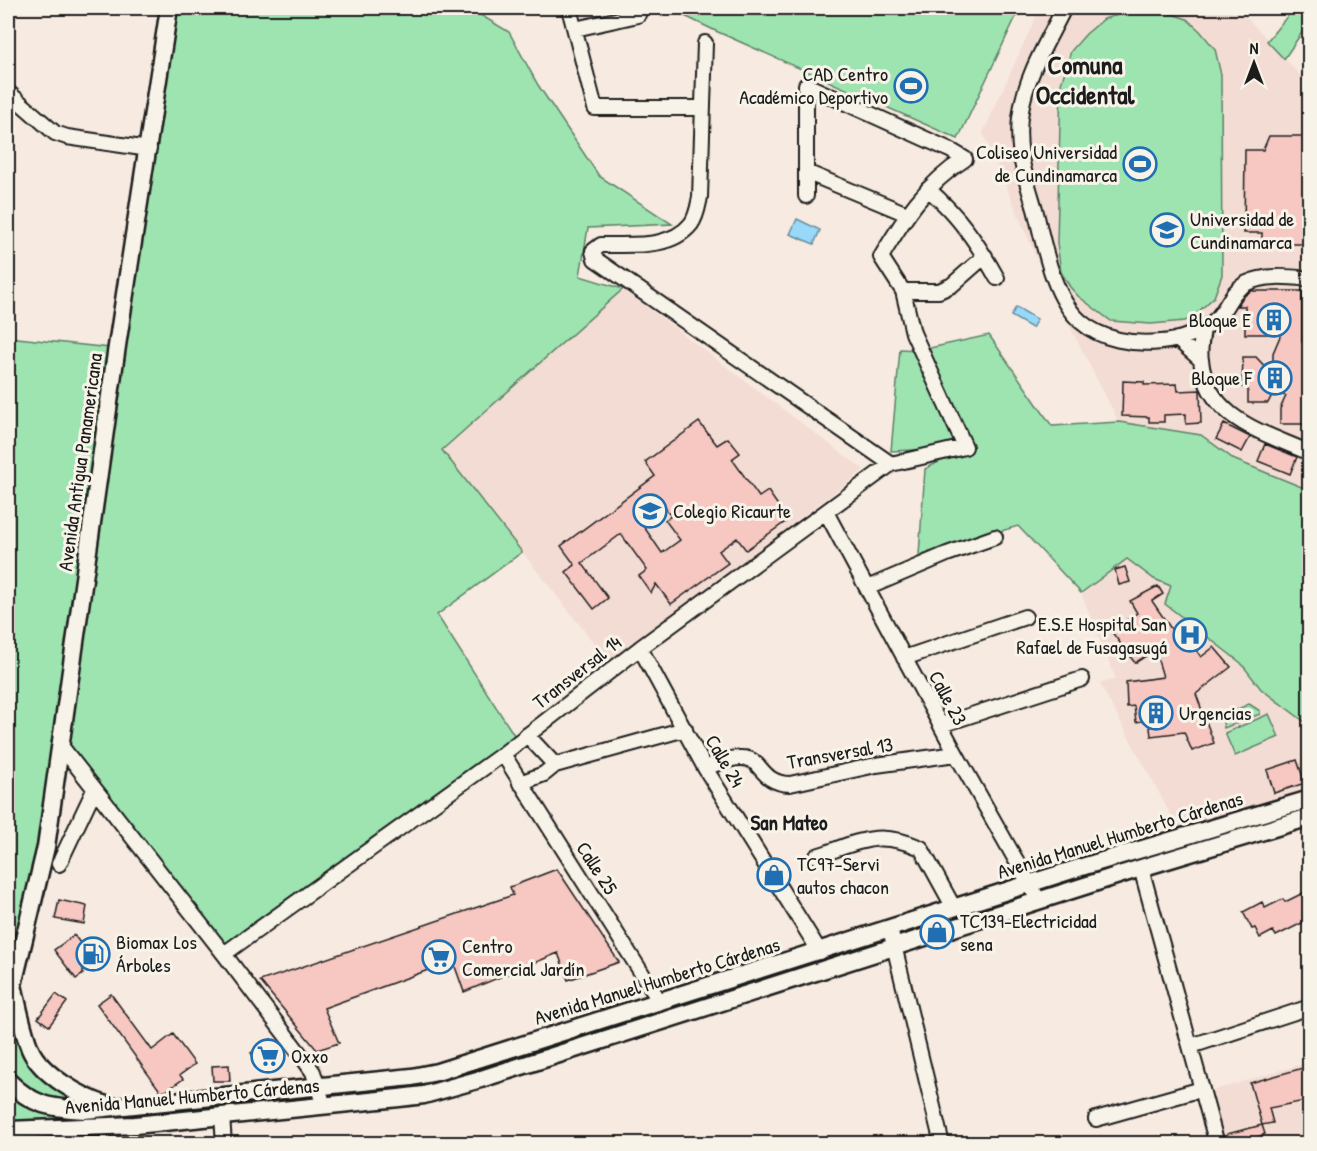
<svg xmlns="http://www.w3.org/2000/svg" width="1317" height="1151" font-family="'Patrick Hand',sans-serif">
	<rect width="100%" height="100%" fill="#f7eae0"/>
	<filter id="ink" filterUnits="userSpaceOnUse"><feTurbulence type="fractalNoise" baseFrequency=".0167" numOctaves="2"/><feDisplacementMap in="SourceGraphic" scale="12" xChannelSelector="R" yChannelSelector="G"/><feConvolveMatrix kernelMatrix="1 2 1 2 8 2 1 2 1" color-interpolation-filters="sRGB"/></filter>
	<g filter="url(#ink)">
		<!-- built -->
		<path fill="#f3dcd3" d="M1040,8H1238L1309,85V490L1235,460L1201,435L1119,422L1046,280L983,133Z
			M623,289L864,470L609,662L442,450Z
			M1193,502L1309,677V789L1178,828L1100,684L1116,679L1081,593L1054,565Z
			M1309,1062V1143H1222L1208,1092Z"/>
		<!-- green -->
		<path fill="#9ee4b1" stroke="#5d8066" stroke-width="1.5" d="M177,8H469L509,32L538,85L599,176L672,224L588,228L580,276L623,289L442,450L522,552L437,615L516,738L225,947L68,747L126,329L156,150Z
			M668,8H1020L958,139L718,32Z
			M1294,8H1309V22L1284,59L1267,41Z
			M1136,9H1157L1187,19L1200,31L1215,49L1221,75L1222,275L1214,297L1193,317L1185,321L1151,324L1111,321L1078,296L1070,287L1061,272L1057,243L1061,84L1071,51L1086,34L1104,19Z
			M989,335L1052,426L1119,422L1201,435L1235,460L1309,490V725L1261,689L1241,663L1165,604L1171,586L1154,579L1127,559L1081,593L1018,526L919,555L925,469L958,452L957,448L891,451L900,349L921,350Z
			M8,337L110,348L38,846L21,921L8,945Z
			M1249,704L1260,711V714L1224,728L1222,717L1224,715Z
			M1269,714L1279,737L1235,756L1225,733Z
			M12,1011L21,1045L84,1103C17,1100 0,1076 12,1011Z
			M12,1095C27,1107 39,1112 58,1115L311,1095L313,1098L312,1100L87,1123L8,1124C8,1113 12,1105 12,1095Z"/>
		<!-- water -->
		<path fill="#98d9fa" stroke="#668da1" stroke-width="1.5" d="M797,219L820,230L814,244L790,234Z
			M1016,307L1037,319L1032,328L1011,316Z"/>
		<!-- building -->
		<path fill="#f7c7c1" stroke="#1c1c1c" stroke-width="1.5" fill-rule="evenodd" d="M1269,136H1310V244H1262V233H1244L1245,150H1263Z
			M1251,291H1302V342H1308V424H1280V409L1286,396L1274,391L1268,403H1248V387H1242L1243,357H1256L1273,375V353L1281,334H1245V306H1237L1243,297Z
			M1123,381L1144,382V385L1177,384L1178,391L1200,390L1201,423L1186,424V414L1164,415V422H1149V417L1122,416Z
			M699,422L717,445L728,438L740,453L732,459L759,497L768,491L788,520L746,550L737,538L719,551L728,563L671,604L656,584L651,593L639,576L647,570L621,534L582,563L608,598L594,609L566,572L575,565L561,546L655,476L645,462ZM658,498L671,516L665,520L680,540L662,553L635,514Z
			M1224,424L1250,437L1242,452L1216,439Z
			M1265,444L1297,457L1290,474L1258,461Z
			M1125,567L1130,582L1119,585L1115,570Z
			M1158,586L1163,594L1152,601L1178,639L1185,634L1201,657L1214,647L1231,667L1196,694L1214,743L1192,751L1184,732L1151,736L1149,720L1136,722L1134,706L1127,707L1126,682L1163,677L1155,650L1135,663L1111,631L1137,613L1130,601Z
			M1297,760L1305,783L1274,793L1267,770Z
			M557,869L619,962L568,980L558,953L464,992L453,961L324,1008L339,1043L317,1050L260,981L513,895L510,887Z
			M1305,892L1310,900V919L1276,936L1273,931L1260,938L1255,928L1252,929L1243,912L1262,902L1265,908L1283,899L1285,902Z
			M59,900L87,906L84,924L55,919Z
			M74,935L93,960L83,967V974L76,979L54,950Z
			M56,994L67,1002L49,1026L38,1018Z
			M111,994L152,1050L173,1034L195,1064L180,1075L183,1079L166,1091L161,1092L97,1004Z
			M271,1039L285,1059L265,1073L251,1053Z
			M229,1065L230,1081H213L212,1066Z
			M1310,1066V1100L1269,1108L1273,1123L1262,1125L1250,1083Z
			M1262,1125L1265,1134L1255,1138L1256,1143H1229L1227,1134Z"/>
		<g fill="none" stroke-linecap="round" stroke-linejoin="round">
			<defs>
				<path id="minor" d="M569,8L595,108H703
					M1064,8C1048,41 1026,75 1021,111C1018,126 1019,142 1021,157C1024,174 1030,192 1035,209C1044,244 1052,296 1080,321C1101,340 1134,345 1161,342C1179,341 1206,331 1218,317C1229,305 1230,292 1247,283C1265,274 1290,277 1310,279
					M575,29L638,15
					M705,43L700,197C698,206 697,216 691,224C670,250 630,244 601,245L593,251L595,259L891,464
					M8,92L55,133L67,137L149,149
					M806,172L907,214
					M928,189C959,216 977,242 997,278
					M903,291H939L952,285L985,256
					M1203,328C1202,338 1199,350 1201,360C1207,419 1263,432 1310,453
					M1177,339L1200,359
					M826,512L956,754L1039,901
					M867,588L947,554L995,537
					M640,648L705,768L820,952
					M904,658L1025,617
					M941,725L1082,679
					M527,735L555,765
					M61,746L224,954L303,1058L313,1072L324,1106
					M503,754L660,1002
					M705,768C716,764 731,757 742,758C763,758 759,783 790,784L876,765L956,754
					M520,783L544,774L555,765L685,729
					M817,856C859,842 877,829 921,848L954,908
					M59,864L94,790
					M1141,868L1217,1144
					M890,929L942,1144
					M224,954L503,754L640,648L891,464L965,447L913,333L903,291L881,257C905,217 924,185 965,159L950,150L806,85V196
					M1191,1046L1310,1007
					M222,1116L224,1144
					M1096,1119L1202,1089"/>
				<path id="major" d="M13,985C18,1006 22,1029 30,1049C41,1075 83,1098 109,1106
					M8,1002L13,985L46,847L117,346L169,8
					M8,1081C33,1106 51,1108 85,1110L412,1077L437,1072L1085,866L1310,799
					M8,1130L135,1125L399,1098L424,1095L481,1079L1141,868L1310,817"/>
			</defs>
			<!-- minor casing -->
			<use href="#minor" stroke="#1c1c1c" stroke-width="18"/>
			<!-- major casing -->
			<use href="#major" stroke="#1c1c1c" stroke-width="21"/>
			<!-- minor -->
			<use href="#minor" stroke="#f7f3e8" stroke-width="14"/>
			<!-- major -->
			<use href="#major" stroke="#f7f3e8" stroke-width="16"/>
		</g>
	</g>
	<!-- icons -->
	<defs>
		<symbol id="stadium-ring" viewBox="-11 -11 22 22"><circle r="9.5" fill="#f7f3e8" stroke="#1f6fb2" stroke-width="1.5"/><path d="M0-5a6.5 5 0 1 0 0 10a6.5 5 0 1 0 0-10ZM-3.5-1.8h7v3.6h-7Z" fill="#1f6fb2"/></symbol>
		<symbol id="university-ring" viewBox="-11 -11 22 22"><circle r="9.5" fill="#f7f3e8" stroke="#1f6fb2" stroke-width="1.5"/><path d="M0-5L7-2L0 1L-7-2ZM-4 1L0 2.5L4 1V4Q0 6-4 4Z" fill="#1f6fb2"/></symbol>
		<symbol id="building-ring" viewBox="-11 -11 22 22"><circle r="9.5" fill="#f7f3e8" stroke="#1f6fb2" stroke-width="1.5"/><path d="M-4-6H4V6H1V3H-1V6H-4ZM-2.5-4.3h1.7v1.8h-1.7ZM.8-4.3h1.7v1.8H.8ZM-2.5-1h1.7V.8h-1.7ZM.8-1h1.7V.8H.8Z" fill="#1f6fb2"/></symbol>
		<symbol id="school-ring" viewBox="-11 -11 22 22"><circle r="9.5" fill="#f7f3e8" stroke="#1f6fb2" stroke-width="1.5"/><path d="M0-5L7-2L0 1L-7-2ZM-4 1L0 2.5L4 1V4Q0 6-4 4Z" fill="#1f6fb2"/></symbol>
		<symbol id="hospital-ring" viewBox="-11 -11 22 22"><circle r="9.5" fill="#f7f3e8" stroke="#1f6fb2" stroke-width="1.5"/><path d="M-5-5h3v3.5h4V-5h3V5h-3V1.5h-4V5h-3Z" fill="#1f6fb2"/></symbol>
		<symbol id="shop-ring" viewBox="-11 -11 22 22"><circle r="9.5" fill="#f7f3e8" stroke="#1f6fb2" stroke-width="1.5"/><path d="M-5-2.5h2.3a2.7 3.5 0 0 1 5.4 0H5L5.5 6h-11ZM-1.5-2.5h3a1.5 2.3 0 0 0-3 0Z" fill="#1f6fb2"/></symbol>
		<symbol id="fuel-ring" viewBox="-11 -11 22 22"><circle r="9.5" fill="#f7f3e8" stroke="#1f6fb2" stroke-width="1.5"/><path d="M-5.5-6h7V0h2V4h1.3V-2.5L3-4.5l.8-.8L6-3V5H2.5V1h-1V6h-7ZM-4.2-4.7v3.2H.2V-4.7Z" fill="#1f6fb2"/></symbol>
		<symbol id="supermarket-ring" viewBox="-11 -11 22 22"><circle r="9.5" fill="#f7f3e8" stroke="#1f6fb2" stroke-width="1.5"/><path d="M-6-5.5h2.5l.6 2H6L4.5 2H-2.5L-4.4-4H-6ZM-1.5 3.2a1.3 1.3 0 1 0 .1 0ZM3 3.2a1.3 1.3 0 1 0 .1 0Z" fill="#1f6fb2"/></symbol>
	</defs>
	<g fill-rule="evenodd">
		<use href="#stadium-ring" x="892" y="67" width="38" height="38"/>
		<use href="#stadium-ring" x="1121" y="145" width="38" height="38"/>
		<use href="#university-ring" x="1148" y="211" width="38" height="38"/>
		<use href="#building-ring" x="1255" y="301" width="38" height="38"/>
		<use href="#building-ring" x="1256" y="359" width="38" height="38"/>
		<use href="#school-ring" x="631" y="492" width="38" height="38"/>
		<use href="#hospital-ring" x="1171" y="616" width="38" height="38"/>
		<use href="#building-ring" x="1137" y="694" width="38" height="38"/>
		<use href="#shop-ring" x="755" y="856" width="38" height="38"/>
		<use href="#shop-ring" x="918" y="913" width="38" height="38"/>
		<use href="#fuel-ring" x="74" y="935" width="38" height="38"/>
		<use href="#supermarket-ring" x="420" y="938" width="38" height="38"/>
		<use href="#supermarket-ring" x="249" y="1037" width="38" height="38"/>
	</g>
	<g text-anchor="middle" stroke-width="6" stroke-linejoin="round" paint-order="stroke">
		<!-- poi labels -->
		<g font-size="20" fill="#1c1c1c" stroke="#f7f3e8" text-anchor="start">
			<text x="888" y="81" text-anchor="end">CAD Centro<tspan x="888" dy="23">Académico Deportivo</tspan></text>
			<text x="1117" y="159" text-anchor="end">Coliseo Universidad<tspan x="1117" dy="23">de Cundinamarca</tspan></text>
			<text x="1190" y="226">Universidad de<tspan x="1190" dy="23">Cundinamarca</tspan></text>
			<text x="1251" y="327" text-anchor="end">Bloque E</text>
			<text x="1252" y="385" text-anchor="end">Bloque F</text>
			<text x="673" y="518">Colegio Ricaurte</text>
			<text x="1167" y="631" text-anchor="end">E.S.E Hospital San<tspan x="1167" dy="23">Rafael de Fusagasugá</tspan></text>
			<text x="1179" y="720">Urgencias</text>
			<text x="797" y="871">TC97-Servi<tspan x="797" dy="23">autos chacon</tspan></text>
			<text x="960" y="928">TC139-Electricidad<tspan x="960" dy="23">sena</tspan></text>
			<text x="116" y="949">Biomax Los<tspan x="116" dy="23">Árboles</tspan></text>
			<text x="462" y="953">Centro<tspan x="462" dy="23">Comercial Jardín</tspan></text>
			<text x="291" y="1063">Oxxo</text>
		</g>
		<!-- street labels -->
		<g font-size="20" fill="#1c1c1c" stroke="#f7f3e8">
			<text transform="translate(80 462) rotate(-82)" y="7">Avenida Antigua Panamericana</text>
			<text transform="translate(577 672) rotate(-38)" y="7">Transversal 14</text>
			<text transform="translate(948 698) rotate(62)" y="7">Calle 23</text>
			<text transform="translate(840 753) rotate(-10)" y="7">Transversal 13</text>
			<text transform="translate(725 761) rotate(60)" y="7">Calle 24</text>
			<text transform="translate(1120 835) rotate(-17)" y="7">Avenida Manuel Humberto Cárdenas</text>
			<text transform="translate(597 868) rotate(57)" y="7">Calle 25</text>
			<text transform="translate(657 981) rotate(-17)" y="7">Avenida Manuel Humberto Cárdenas</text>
			<text transform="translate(192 1096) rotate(-5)" y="7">Avenida Manuel Humberto Cárdenas</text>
		</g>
		<!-- neighbourhood labels -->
		<g font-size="21" font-weight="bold" fill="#1c1c1c" stroke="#f7f3e8">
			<text x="789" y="830">San Mateo</text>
		</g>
		<!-- district labels -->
		<g font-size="26" font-weight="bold" fill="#1c1c1c" stroke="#f7f3e8">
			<text x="1085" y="74">Comuna<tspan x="1085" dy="30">Occidental</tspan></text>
		</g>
	</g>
	<!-- margin -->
	<rect width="1317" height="1151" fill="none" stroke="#f7f3e8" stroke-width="30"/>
	<rect x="15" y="15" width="1287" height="1121" fill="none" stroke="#1c1c1c" stroke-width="2" filter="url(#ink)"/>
	<!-- north arrow -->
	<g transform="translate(1254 63)" stroke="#f7f3e8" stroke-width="4.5" paint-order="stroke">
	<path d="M0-4.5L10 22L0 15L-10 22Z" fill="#1c1c1c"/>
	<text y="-9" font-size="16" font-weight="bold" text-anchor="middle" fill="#1c1c1c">N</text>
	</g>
</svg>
